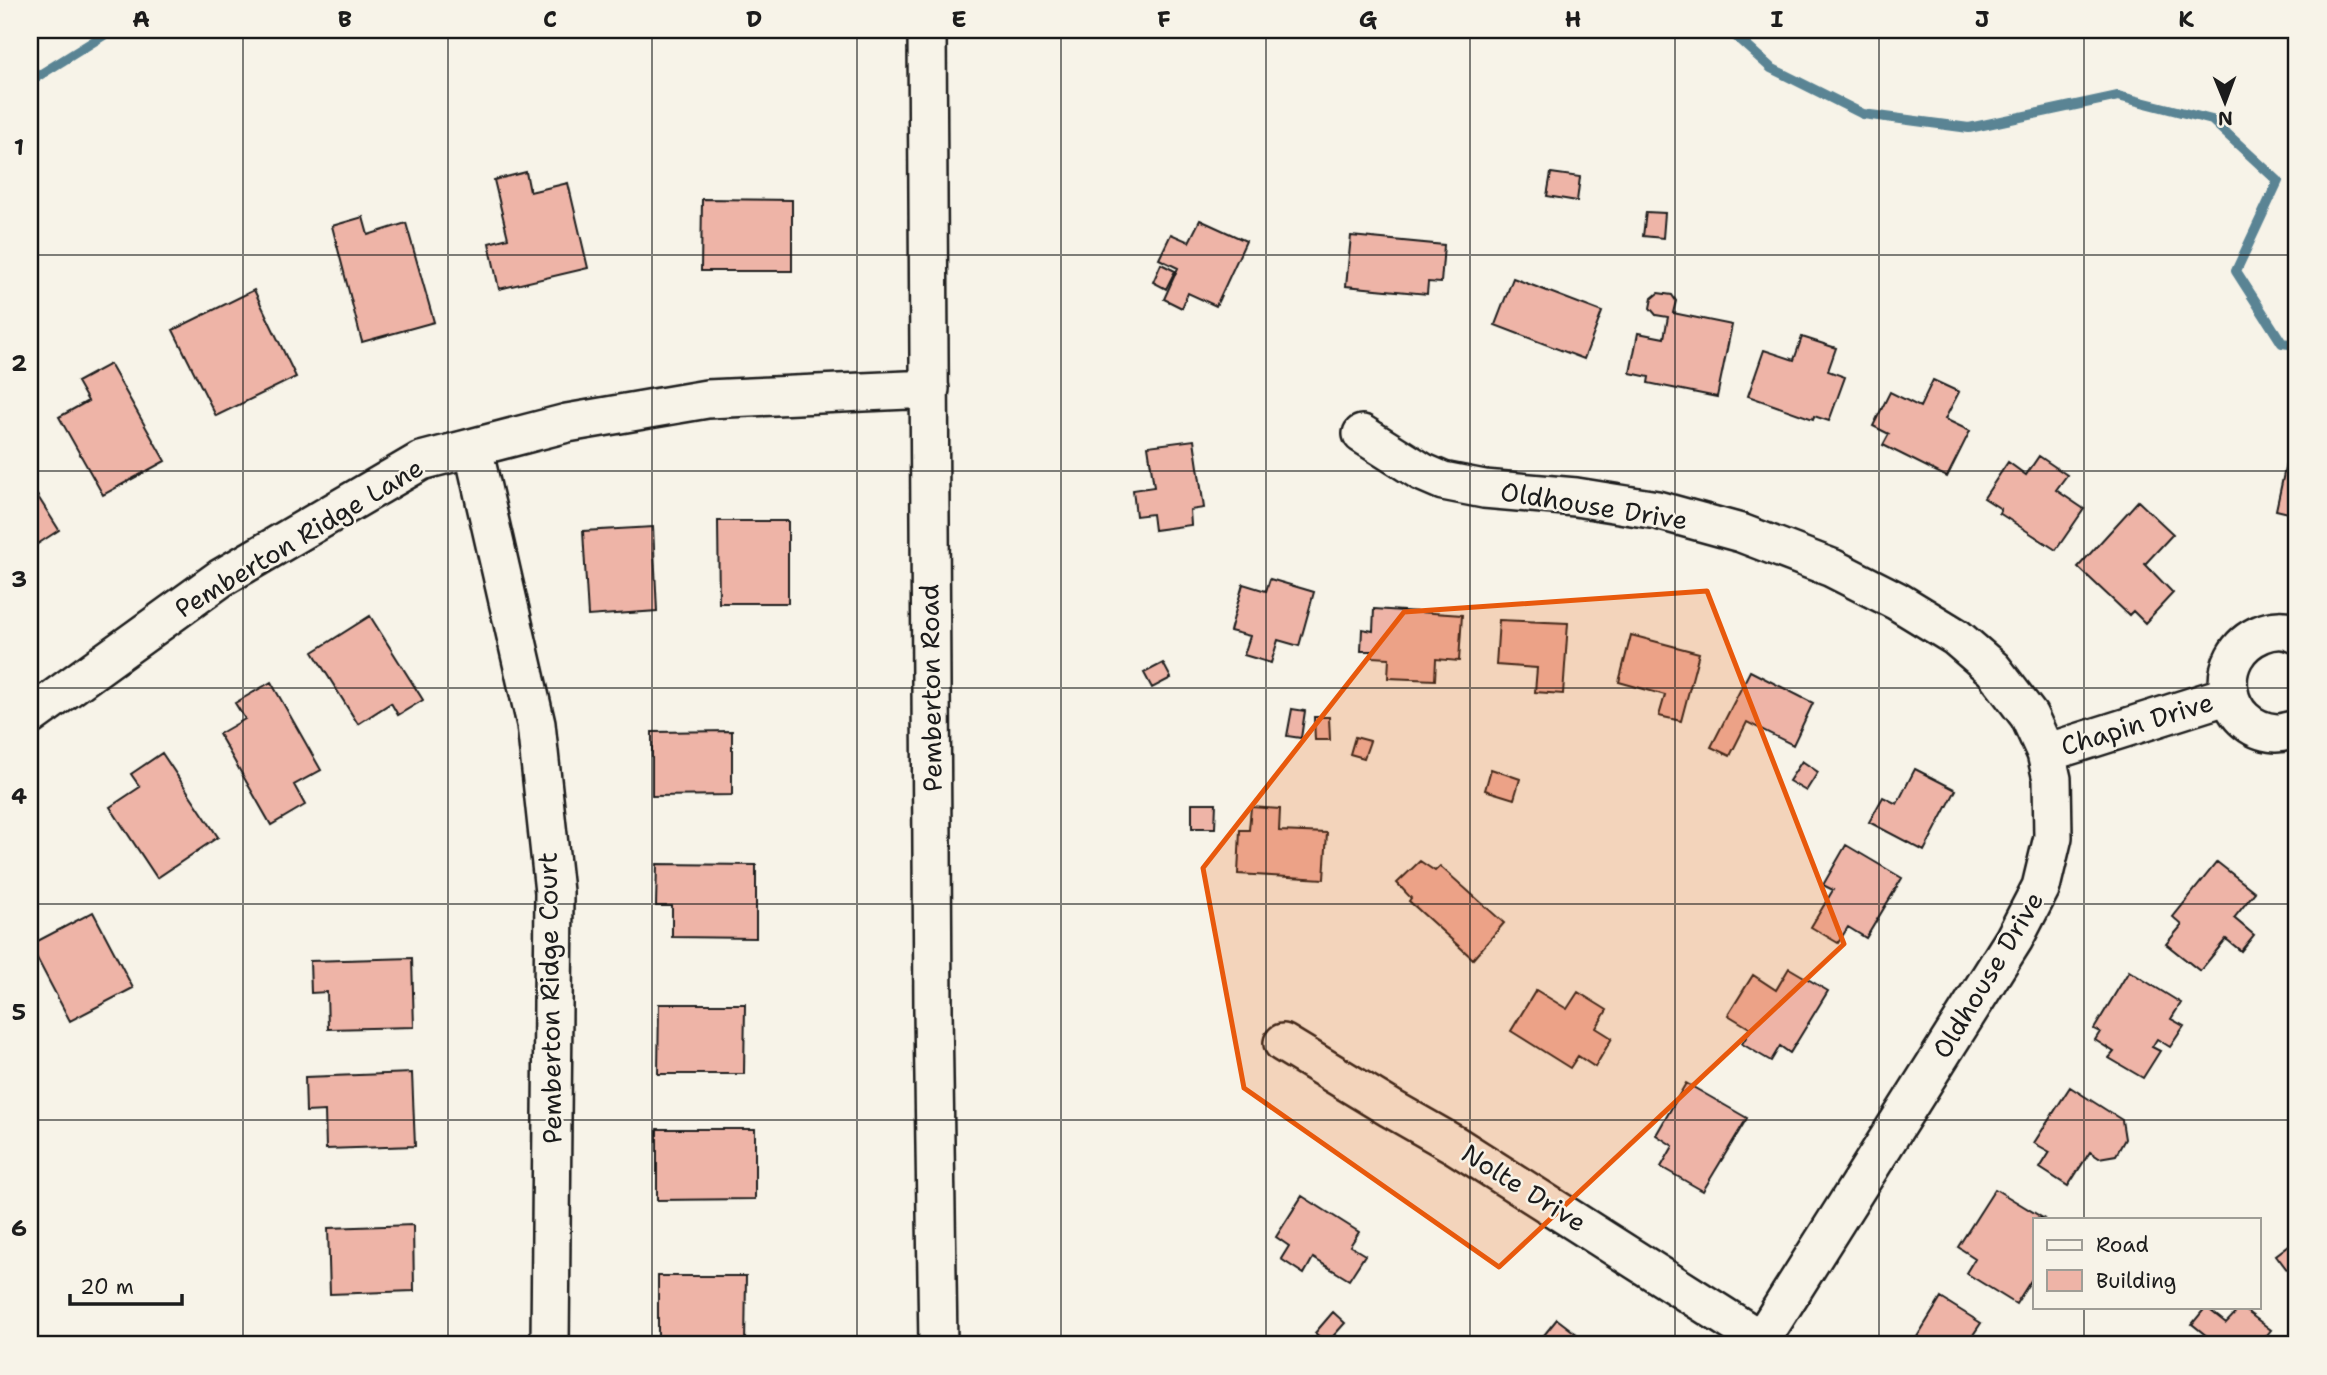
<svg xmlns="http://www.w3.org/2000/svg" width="2327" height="1375" font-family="'Shantell Sans',sans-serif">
	<rect width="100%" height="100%" fill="#f7f3e8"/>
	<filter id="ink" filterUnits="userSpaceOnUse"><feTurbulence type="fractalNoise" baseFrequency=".0143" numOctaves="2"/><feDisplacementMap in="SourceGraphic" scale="14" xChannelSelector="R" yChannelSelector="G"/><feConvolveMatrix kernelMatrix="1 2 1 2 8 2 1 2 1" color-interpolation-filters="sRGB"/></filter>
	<g filter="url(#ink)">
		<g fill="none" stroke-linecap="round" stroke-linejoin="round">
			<!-- stream -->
			<path stroke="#5a8494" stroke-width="10" d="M1729,30L1771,68L1863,114L1969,128L2118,96L2212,120L2278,181L2236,271L2282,343L2297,345
				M30,81L112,30"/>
		</g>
		<!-- building -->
		<path fill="#eeb4a7" stroke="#1c1c1c" stroke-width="2" d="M526,172L530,192L568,183L588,268L499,289L489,243L508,238L494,180Z
			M1551,173L1580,177L1577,201L1547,196Z
			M702,199L792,200V271H701Z
			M1646,212L1665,213L1663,238L1643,236Z
			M363,217L368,235L406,223L434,322L362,342L332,226Z
			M1200,220L1246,241L1216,306L1188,293L1182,308L1164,299L1178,268L1159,259L1171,234L1189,242Z
			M1351,236L1444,245L1441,283L1428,282L1427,294L1346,286Z
			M1161,264L1175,271L1166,289L1153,282Z
			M1513,278L1602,312L1584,359L1495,325Z
			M254,290L296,377L216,416L173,330Z
			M1658,293L1672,295L1676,301L1673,313L1732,325L1717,397L1648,383L1649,377L1630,373L1638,333L1664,338L1668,317L1656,315L1650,308L1652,298Z
			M1802,337L1836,348L1828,371L1845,377L1829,421L1814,416L1813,419L1748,396L1764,350L1794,360Z
			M110,364L165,461L103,495L59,417L88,401L77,382Z
			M1933,380L1959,392L1945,419L1970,431L1947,477L1883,445L1889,434L1873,426L1890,392L1920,407Z
			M1194,440L1204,508L1190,510L1191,525L1154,530L1152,514L1136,516L1133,490L1154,487L1148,446Z
			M2039,456L2067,475L2056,490L2084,509L2056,550L1999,513L2001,509L1984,498L2008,462L2026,475Z
			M2286,464L2297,466V515L2276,510Z
			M30,484L59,530L30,549Z
			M2138,501L2173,534L2145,564L2173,593L2145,623L2133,611L2129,615L2078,567Z
			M718,521H788V603H719Z
			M653,527L657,611L588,616L583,531Z
			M1270,579L1314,592L1299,646L1278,640L1271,663L1244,655L1250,636L1230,631L1243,584L1266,591Z
			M1374,609L1462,615L1459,661L1436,659L1435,680L1388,678L1389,658L1372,657V651H1361L1362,629L1373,631Z
			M370,616L423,700L398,715L391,703L358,724L313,652Z
			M1499,620L1568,623L1563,694L1535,692L1537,668L1496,665Z
			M1631,635L1699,653L1681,721L1659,716L1665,695L1619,682Z
			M1163,663L1171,678L1152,688L1144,673Z
			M1750,671L1813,703L1793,745L1747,722L1730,756L1711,747Z
			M271,682L321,770L294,785L305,805L271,825L219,734L245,719L235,703Z
			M1292,709L1305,711L1301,738L1287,736Z
			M1314,717H1329L1330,740H1315Z
			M732,731V795L652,796V732Z
			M1355,737L1370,741L1364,758L1350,754Z
			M162,753L218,837L157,878L110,807L140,787L131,774Z
			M1802,761L1818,772L1806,791L1789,781Z
			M1491,769L1520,779L1514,799L1485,790Z
			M1915,769L1956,790L1924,851L1869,822L1883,797L1897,804Z
			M1192,803H1216L1215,828H1192Z
			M1251,807L1280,809L1279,831L1327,833L1324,879L1238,874L1240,830H1249Z
			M1846,845L1902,878L1866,938L1848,927L1838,943L1811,927L1833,890L1823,885Z
			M1420,861L1435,871L1440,866L1504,923L1473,959L1409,901L1411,898L1397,883Z
			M2217,862L2255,892L2234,918L2254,935L2241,951L2226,939L2200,971L2166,944L2182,925L2173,917Z
			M657,864L756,865V938L672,937V906H656Z
			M93,912L133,988L70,1021L30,945Z
			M412,958L414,1027L328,1029L327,992L311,993L310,961Z
			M1789,968L1828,991L1790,1053L1780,1046L1771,1061L1742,1044L1751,1029L1728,1015L1753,975L1776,990Z
			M2129,971L2181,1003L2171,1019L2184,1026L2170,1047L2157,1039L2152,1047L2160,1051L2143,1078L2109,1058L2114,1052L2095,1040L2100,1032L2094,1029Z
			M1536,990L1567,1009L1578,992L1607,1010L1596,1028L1612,1038L1595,1067L1578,1056L1570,1068L1511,1031Z
			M659,1004H745L744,1074H658Z
			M412,1073L415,1146L326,1149L325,1111L306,1112L305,1077Z
			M1686,1083L1747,1118L1703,1191L1661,1167L1673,1146L1656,1135Z
			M2070,1087L2122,1120L2125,1139L2116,1155L2099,1158L2090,1152L2068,1186L2040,1168L2050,1152L2034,1143Z
			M657,1129H755V1199L657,1200Z
			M1995,1189L2043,1218L2035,1219L2033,1235L2035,1236V1274L2016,1304L1966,1273L1975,1258L1958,1247Z
			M1302,1196L1359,1232L1350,1246L1365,1255L1349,1280L1313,1258L1304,1274L1281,1259L1289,1246L1276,1237Z
			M413,1225L414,1291L330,1294L328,1228Z
			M2297,1239V1283L2276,1255Z
			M658,1276H746L745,1345H658Z
			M1941,1298L1981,1323L1973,1335L1984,1341L1981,1345H1912Z
			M2206,1307L2226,1323L2241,1307L2271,1330L2259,1345H2202L2208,1337L2192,1324Z
			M1333,1312L1345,1323L1327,1343L1315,1333Z
			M1557,1319L1587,1342L1585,1345H1536Z"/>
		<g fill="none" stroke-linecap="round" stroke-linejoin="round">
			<defs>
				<path id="minor" d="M927,30L933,1011L938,1345
					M1362,434L1422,472L1443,481L1484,489L1576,497L1657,510L1741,533L1832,568L1897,601L1956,637L1993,669L2029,716L2046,753L2052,779L2053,837L2041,887L2014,939L1758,1345
					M473,448L536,724L554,892L550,1345
					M2297,634C2286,628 2272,629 2261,634C2210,655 2221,729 2276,733C2283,733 2291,730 2297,729
					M30,716L221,578L421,461L567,423L707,399L930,389
					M2046,753L2229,695
					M1283,1043L1390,1108L1455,1145L1761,1340"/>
			</defs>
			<!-- minor casing -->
			<use href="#minor" stroke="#1c1c1c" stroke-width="42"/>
			<!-- minor -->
			<use href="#minor" stroke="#f7f3e8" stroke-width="37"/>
		</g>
	</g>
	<!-- marked area -->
	<path fill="#e8590c" fill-opacity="0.2" stroke="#e8590c" stroke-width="5" stroke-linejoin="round" d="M1707,591L1844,944L1499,1267L1244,1088L1203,868L1404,612Z"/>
	<!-- grid -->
	<path fill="none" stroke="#1c1c1c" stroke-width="2" stroke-opacity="0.55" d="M243,30V1345M448,30V1345M652,30V1345M857,30V1345M1061,30V1345M1266,30V1345M1470,30V1345M1675,30V1345M1879,30V1345M2084,30V1219M30,255H2297M30,471H2297M30,688H2297M30,904H2297M30,1120H2297M2084,1307V1345"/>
	<g text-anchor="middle" stroke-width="5" stroke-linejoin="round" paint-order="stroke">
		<!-- street labels -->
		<g font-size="26" fill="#1c1c1c" stroke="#f7f3e8">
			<text transform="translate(1594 506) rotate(9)" y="9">Oldhouse Drive</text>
			<text transform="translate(299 538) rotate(-31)" y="9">Pemberton Ridge Lane</text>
			<text transform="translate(931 688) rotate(-91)" y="9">Pemberton Road</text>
			<text transform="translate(2137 724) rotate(-17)" y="9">Chapin Drive</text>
			<text transform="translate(1988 975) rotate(-59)" y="9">Oldhouse Drive</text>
			<text transform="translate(550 998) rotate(-91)" y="9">Pemberton Ridge Court</text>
			<text transform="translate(1524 1188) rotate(32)" y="9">Nolte Drive</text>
		</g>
	</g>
	<!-- margin -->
	<rect width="2327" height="1375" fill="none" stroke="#f7f3e8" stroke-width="77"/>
	<!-- legend -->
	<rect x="2033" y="1218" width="228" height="91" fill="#f7f3e8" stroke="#9f9d96" stroke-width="2"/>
	<rect x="2047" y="1240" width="35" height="10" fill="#f7f3e8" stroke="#9f9d96" stroke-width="2"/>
	<text x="2096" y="1252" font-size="21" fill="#1c1c1c">Road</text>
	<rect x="2047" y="1270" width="35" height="21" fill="#eeb4a7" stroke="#9f9d96" stroke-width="2"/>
	<text x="2096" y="1288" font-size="21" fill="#1c1c1c">Building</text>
	<!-- north arrow -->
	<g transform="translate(2225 102) rotate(179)" stroke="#f7f3e8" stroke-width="5" paint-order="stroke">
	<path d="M0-5L12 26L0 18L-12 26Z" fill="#1c1c1c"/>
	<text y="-10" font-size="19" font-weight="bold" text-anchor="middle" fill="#1c1c1c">N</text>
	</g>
	<!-- scale -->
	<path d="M70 1294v10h112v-10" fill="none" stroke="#1c1c1c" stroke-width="3.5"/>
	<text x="80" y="1294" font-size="21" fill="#1c1c1c" stroke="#f7f3e8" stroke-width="5" paint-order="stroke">20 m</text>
	<rect x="38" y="38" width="2250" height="1298" fill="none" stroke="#1c1c1c" stroke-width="2.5"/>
	<g font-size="23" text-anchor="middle" font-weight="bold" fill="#1c1c1c">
		<text x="141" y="27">A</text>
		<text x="345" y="27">B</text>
		<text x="550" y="27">C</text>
		<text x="754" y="27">D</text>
		<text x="959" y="27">E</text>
		<text x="1164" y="27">F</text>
		<text x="1368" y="27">G</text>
		<text x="1573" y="27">H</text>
		<text x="1777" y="27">I</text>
		<text x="1982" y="27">J</text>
		<text x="2186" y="27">K</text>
		<text x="19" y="155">1</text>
		<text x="19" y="371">2</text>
		<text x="19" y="587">3</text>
		<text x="19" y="804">4</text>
		<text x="19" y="1020">5</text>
		<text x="19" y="1236">6</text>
	</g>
</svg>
